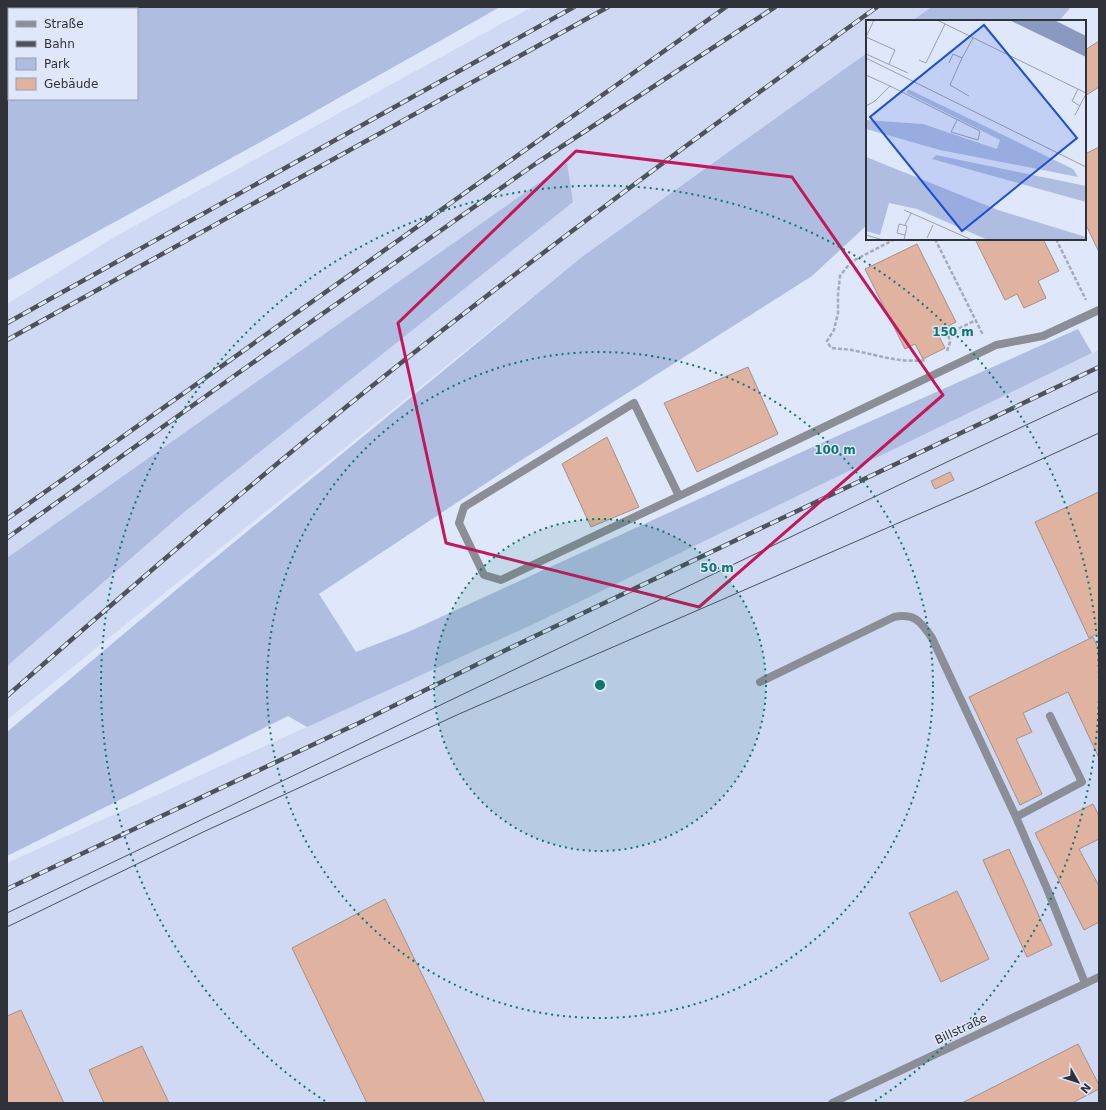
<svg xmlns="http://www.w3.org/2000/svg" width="1106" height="1110" font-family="'DejaVu Sans',sans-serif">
	<rect width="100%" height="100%" fill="#dfe7fa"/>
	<!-- built -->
	<path fill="#cfd9f3" d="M532,7H931L912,21H867V53L583,256L7,720V304L118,235Z
		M1099,350V1103H7V863L536,623Z"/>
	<!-- green -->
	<path fill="#afbde1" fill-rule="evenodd" d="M7,7H500L257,144L7,281ZM9,9H137V99H9Z
		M931,7H1071L1059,21H912Z
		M867,53V225L812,276L509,468L319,594L356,652L408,632L817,445L1078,329L1092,353L536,623L307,727L288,716L7,856V732L176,590L583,256Z
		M567,163L573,202L183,513L7,666V558Z"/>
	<!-- building -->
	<path fill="#e0b3a0" stroke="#a49088" d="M1099,41V87L1085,96V50Z
		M1099,147V252L1085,223V154Z
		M975,239H1043L1059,271L1038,281L1046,298L1024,308L1017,294L1005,300Z
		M917,244L956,322L937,332L945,348L923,359L915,344L905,349L865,269Z
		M748,367L778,434L697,472L664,403Z
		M607,437L639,507L591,527L562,464Z
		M950,472L954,480L935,489L931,481Z
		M1099,492V633L1089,638L1035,522Z
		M1093,637L1099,650V758L1068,692L1023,713L1032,732L1016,739L1042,794L1020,805L969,697Z
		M1093,804L1099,816V839L1079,849L1099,886V922L1084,930L1035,833Z
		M1009,849L1052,945L1027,957L983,860Z
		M957,891L989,959L941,982L909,913Z
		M385,899L485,1103H367L292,948Z
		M21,1010L64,1103H7V1016Z
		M1078,1044L1099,1085V1089L1072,1103H962Z
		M142,1046L169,1103H104L89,1070Z"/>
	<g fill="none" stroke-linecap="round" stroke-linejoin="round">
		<!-- path -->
		<path stroke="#a4abba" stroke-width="2.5" stroke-dasharray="4 2" stroke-linecap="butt" d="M20,9L24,7
			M7,17L9,16
			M895,239L851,262L840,276L838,294V313L834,330L827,341L831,348C840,349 848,349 856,351C881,356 900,363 927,360
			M935,239L983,335
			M1056,239L1086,300
			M947,351L950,342L948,334L976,320"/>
		<!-- service -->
		<path stroke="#8b8e96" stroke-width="8" d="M679,496L634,403L464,507L459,523L484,575L501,580L679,496L990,348L996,345L1043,336L1099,310
			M760,682L894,617C915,613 921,622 932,638L1016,817
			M1050,716L1082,782L1016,817L1048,891L1085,983"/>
		<!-- tertiary -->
		<path stroke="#8b8e96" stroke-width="8" d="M832,1103L1099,977"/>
		<!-- tram -->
		<path stroke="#4e525b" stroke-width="1" d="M7,913L949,461L1099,391
			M7,927L201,833L459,714L972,491L1099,433"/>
		<defs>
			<path id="rail" d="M7,323L574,7
				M7,340L608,7
				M7,519L726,7
				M7,538L234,376L538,162L775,7
				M7,696C144,576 282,456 425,344C573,228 724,117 877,7
				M7,889L361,722L510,648L1099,367"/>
		</defs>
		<!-- rail casing -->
		<use href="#rail" stroke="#4e525b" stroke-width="4.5"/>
		<!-- rail -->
		<use href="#rail" stroke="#dfe7fa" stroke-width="3" stroke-dasharray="9" stroke-linecap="butt"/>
	</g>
	<!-- marked area -->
	<path fill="none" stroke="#c2185b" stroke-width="3" stroke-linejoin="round" d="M576,151L792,177L943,395L699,607L446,543L398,323Z"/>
	<!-- distance rings -->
	<circle cx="600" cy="685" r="166" fill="#0f766e" fill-opacity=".12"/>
	<g fill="none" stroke="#0f766e" stroke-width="2" stroke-dasharray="2 4">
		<circle cx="600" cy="685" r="166"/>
		<circle cx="600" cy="685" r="333"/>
		<path d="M1099 689A499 499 0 0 1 875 1101M325 1101A499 499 0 1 1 1099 681"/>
	</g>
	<g text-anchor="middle" stroke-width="3" stroke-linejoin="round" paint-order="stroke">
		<!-- street labels -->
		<g font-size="12" fill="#2f3239" stroke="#dfe7fa">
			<text transform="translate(961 1029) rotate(-25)" y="4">Billstraße</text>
		</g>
	</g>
	<!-- overview -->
	<g transform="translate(866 20)">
		<rect width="220" height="220" fill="#dfe7fa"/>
		<path d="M42,69L207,149L212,157L74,130L0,109V100L57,104L131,129L134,120L41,73ZM70,135L220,166V182L66,139ZM0,137L132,190L220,217V220H122L51,189L23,183L14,215L0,211Z" fill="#afbde1"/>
		<path d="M143,0H188L220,16V37Z" fill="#8a99bf"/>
		<path fill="none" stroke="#999fad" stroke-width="1" d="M8,0L0,17L29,30L23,44M71,0L220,73M0,34L42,53M0,38L220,147M96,38L84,65L103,76M53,40L60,43L79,4M83,43L87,34L96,38L107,18M0,55L24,66L9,81L0,86M24,66L114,111L112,120L85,112L91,100M212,69L206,81L214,86M209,95L220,74M38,190L45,193L39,205M45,193L106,220M0,215L17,220M61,218L67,205M38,220L41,206L33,204L31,213L39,215"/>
		<path fill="#1d4ed8" fill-opacity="0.15" stroke="#1d4ed8" stroke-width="2" d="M118,5L211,118L96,211L4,97Z"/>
		<rect width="220" height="220" fill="none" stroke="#2f3239" stroke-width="2"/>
	</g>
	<circle cx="600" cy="685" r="6" fill="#0f766e" stroke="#dfe7fa" stroke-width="2"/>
	<g font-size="12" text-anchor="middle" font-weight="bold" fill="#0f766e" stroke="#dfe7fa" stroke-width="3" stroke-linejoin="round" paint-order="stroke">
		<text x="953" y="336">150 m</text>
		<text x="835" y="454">100 m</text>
		<text x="717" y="572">50 m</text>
	</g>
	<!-- border -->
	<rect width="1106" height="1110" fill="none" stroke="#2f3239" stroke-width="16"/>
	<!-- legend -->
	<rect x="8" y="8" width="130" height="92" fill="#dfe7fa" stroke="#999fad"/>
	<rect x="16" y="21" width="20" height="6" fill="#8b8e96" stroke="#999fad"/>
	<text x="44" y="28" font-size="12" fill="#2f3239">Straße</text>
	<rect x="16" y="41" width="20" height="6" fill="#4e525b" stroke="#999fad"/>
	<text x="44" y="48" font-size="12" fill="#2f3239">Bahn</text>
	<rect x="16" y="58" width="20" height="12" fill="#afbde1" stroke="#999fad"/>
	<text x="44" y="68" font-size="12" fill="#2f3239">Park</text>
	<rect x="16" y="78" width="20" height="12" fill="#e0b3a0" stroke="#999fad"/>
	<text x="44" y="88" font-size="12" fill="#2f3239">Gebäude</text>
	<!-- north arrow -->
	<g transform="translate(1078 1082) rotate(129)" stroke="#dfe7fa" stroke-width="3" paint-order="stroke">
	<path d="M0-3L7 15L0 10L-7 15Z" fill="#2f3239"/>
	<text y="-6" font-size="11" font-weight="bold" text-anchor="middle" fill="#2f3239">N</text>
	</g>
</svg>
